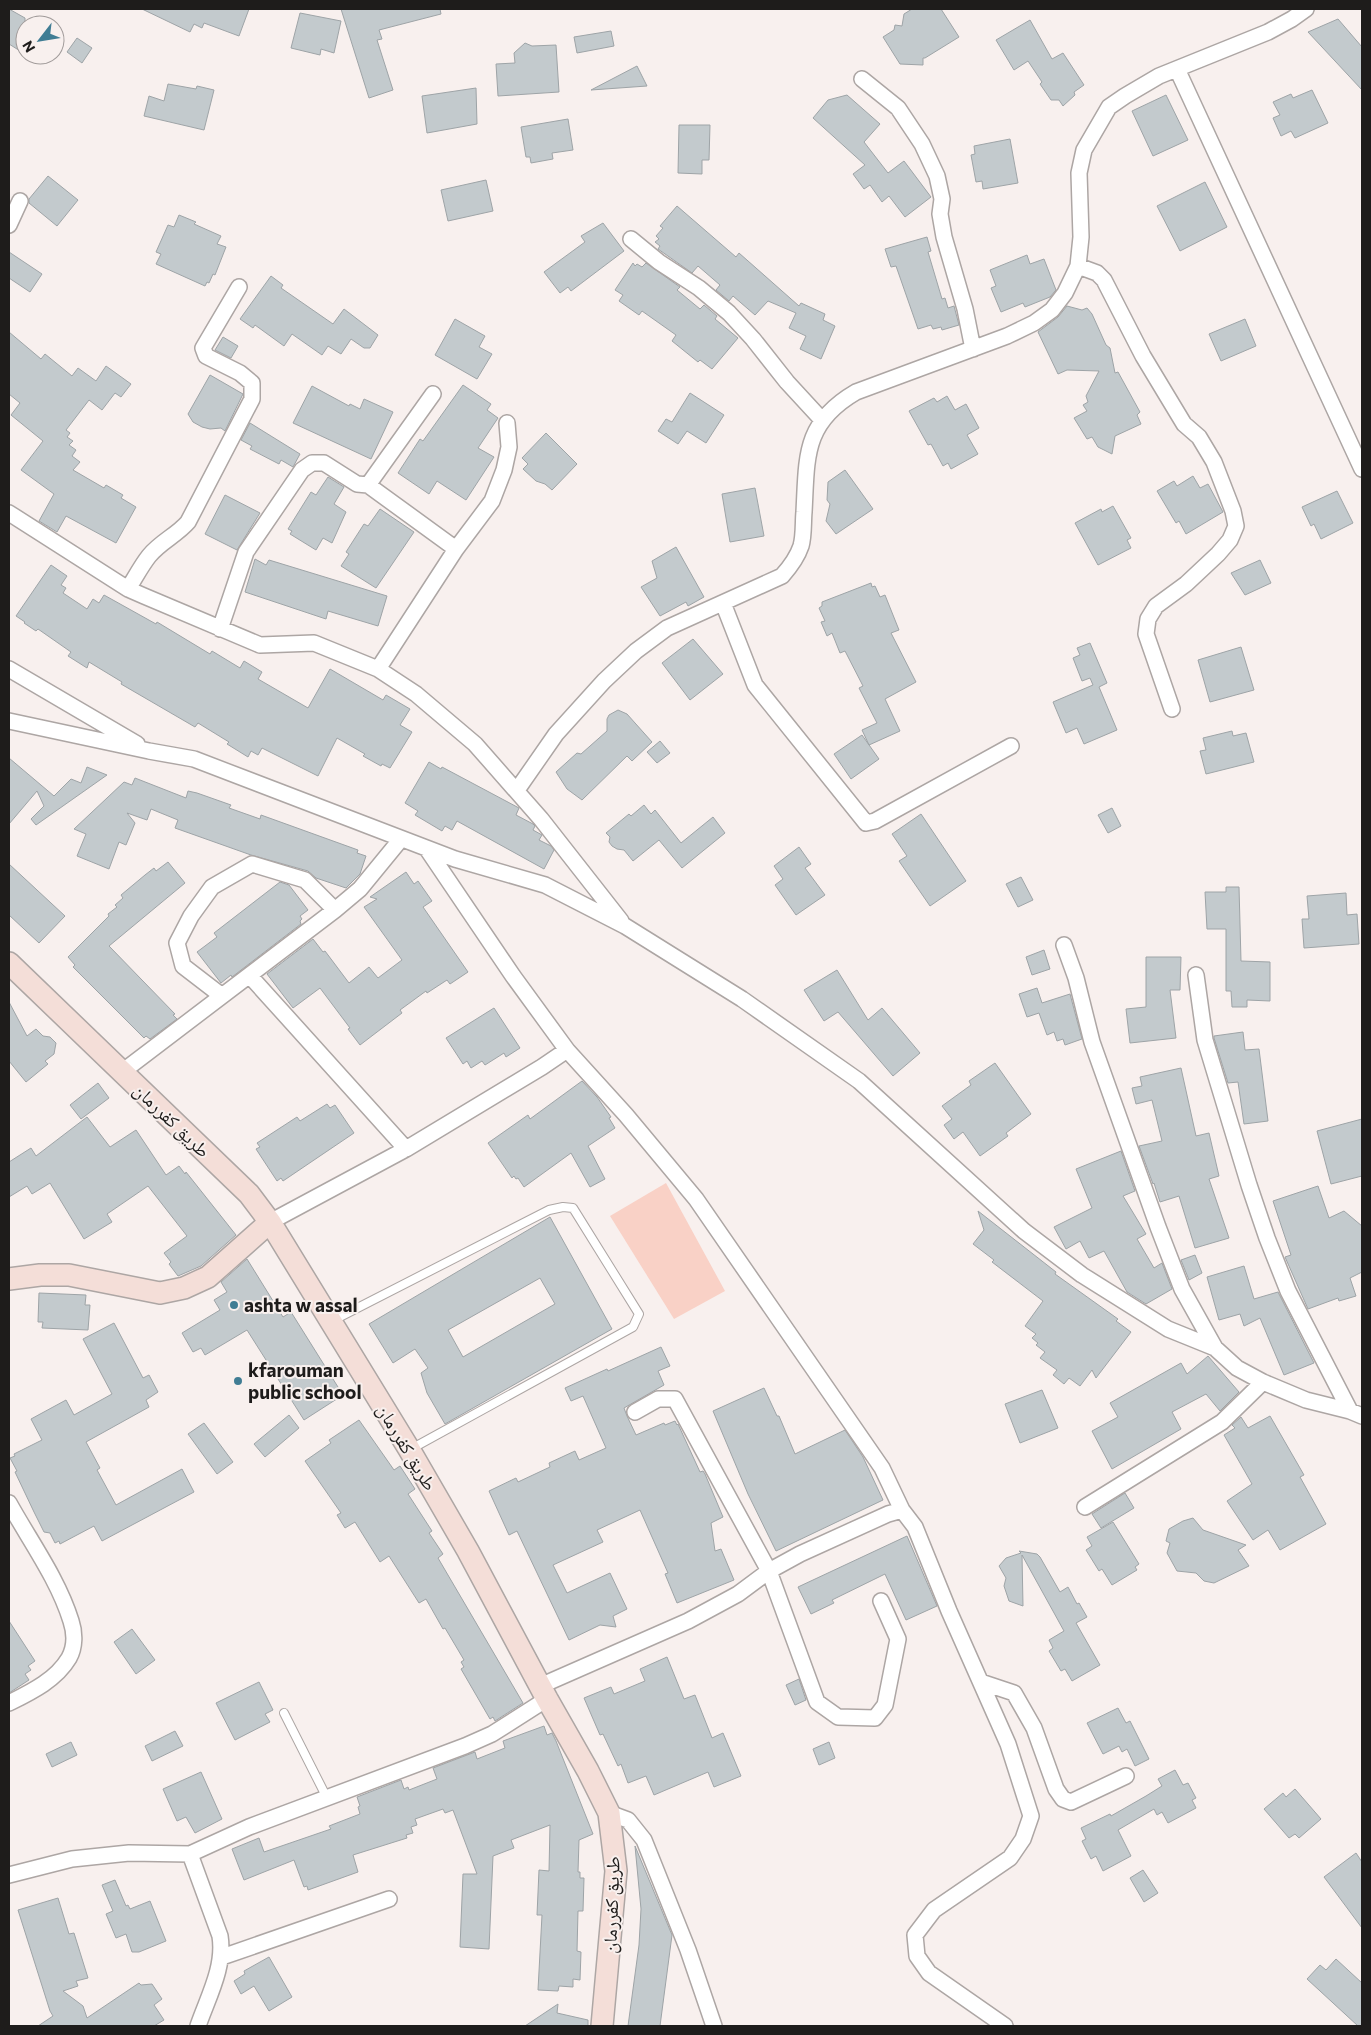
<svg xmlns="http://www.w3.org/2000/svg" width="1371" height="2035" font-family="Commissioner,'Noto Naskh Arabic',sans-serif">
	<rect width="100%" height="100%" fill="#f8f0ee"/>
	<!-- green -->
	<path fill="#f9d1c6" d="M666,1183L725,1291L674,1319L610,1216Z"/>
	<!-- building -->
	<path fill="#c3cacd" stroke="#9ea4a7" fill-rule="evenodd" d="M9,9L25,18V54L9,44Z
		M142,9H249L239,36L204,23L202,28L194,24L190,32Z
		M341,9H440L441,14L379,30L382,39L377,40L393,90L369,98Z
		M912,9H941L959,37L925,58H923V65L900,64L883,37L894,30L895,25L902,26L904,14Z
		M300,13L341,21L334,53L321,49L320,55L291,48Z
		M1338,19L1362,47V90L1308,32Z
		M1030,20L1052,59L1063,53L1084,85L1074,92L1075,95L1063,106L1059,100H1051L1040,84L1042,82L1028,61L1014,70L996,40Z
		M611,31L614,46L577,53L574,37Z
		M77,38L92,48L82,63L67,52Z
		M525,43L532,46L556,45L559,92L498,96L496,64L515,63L514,53Z
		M637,66L647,86L591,90Z
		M168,84L196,89L197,86L214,90L204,130L144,116L149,96L164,101Z
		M476,88L477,124L427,133L422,96Z
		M1312,90L1328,123L1295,138L1291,131L1281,136L1273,118L1280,115L1273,102L1291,94L1293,98Z
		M847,95L880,124L864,142L888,173L904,161L931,197L905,217L889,196L882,202L870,185L864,189L853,174L865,165L813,118L828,100Z
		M1166,95L1188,140L1153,156L1132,111Z
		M568,119L573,150L552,153L553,159L531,163L530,157H526L521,127Z
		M679,125H710L709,160H702V174L678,173Z
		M1010,139L1018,183L983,189L982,181L976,182L971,155L975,154L974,146Z
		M48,176L78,200L57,226L29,203V199Z
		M486,180L493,211L448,221L441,190Z
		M1205,182L1227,227L1180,251L1157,206Z
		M677,206L736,257L739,253L799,306L801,303L825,314L823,320L835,326L821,359L800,349L806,336L789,328L796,313L768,301L755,315L733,296L729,301L716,290L720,285L698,266L692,273L658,249L660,246L655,242L659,239L656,236L663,228L660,226Z
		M179,215L196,222L194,224L221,236L217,244L226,247L215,275L213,274L209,283L207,282L205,286L156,264L161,254L156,252L168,225L174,227Z
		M603,223L624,251L571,291L568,287L560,293L544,272L585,242L581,236Z
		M927,237L931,251L928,252L942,299L945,298L948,308L954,306L959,325L942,330L941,327L933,329L931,325L918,329L896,266L891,267L885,249Z
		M9,252L42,274L30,292L9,278Z
		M1027,255L1030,264L1044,259L1056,290L1050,297L1025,307L1023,303L1001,312L991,288L996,286L990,270Z
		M633,263L635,266L637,264L642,267L646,263L680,287L677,290L700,309L704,305L717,316L715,319L738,338L712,369L700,360L698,362L672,341L676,335L642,311L639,315L619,301L623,295L615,290Z
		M271,276L283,285L281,288L333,324L344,309L378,335L370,348H364L351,339L341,354L328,346L322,355L292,334L284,346L255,325L253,328L240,319Z
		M1067,306L1082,310L1087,308L1092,314L1106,345L1110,348L1115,373L1118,372L1140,412L1137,415L1141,424L1115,436L1112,454L1098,447L1092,437L1087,439L1074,418L1087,411L1083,405L1088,402L1086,396L1099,371L1067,370L1058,374L1038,332L1058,317Z
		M455,319L485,336L479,347L492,354L477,379L435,355Z
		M1245,319L1256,346L1221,361L1209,334Z
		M9,332L41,359L45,354L72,376L78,368L96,381L106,366L131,384L121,397L115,393L102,410L89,400L66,430L70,433L67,437L73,441L69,445L76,450L72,456L80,462L73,470L104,488L106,485L123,495L121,498L136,507L116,543L66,516L57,532L39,521L54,494L21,470L43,441L11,415L20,403L9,394Z
		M223,337L238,346L231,358L215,350Z
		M210,375L243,394L225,431L221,428L210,429L202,427L193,422L188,414Z
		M463,385L491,404L487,410L498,418L478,448L494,457L466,500L437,481L429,494L398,473L420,439L423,441Z
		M312,386L349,406L350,404L360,409L364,399L393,412L371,459L293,423Z
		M690,393L724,415L706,443L687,431L678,444L658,431L666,419L672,422Z
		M947,396L955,410L966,404L979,428L967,435L978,454L951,469L948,463L943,466L931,444L928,445L909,411L934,398L937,402Z
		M250,423L300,454L293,467L281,460L279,464L250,449L252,446L241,440Z
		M546,433L577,464L552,490L545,484L536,481L523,469L528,464L522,458Z
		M845,470L873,509L836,534L826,521L830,504L827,500L828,482Z
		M1193,476L1200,488L1208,484L1223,512L1186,534L1179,521L1176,523L1157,491L1174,481L1177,486Z
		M328,477L344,487L334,504L346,512L332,543L323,538L316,550L290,534L292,531L288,529L311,492L316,495Z
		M755,488L764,536L730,542L722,494Z
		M1337,491L1353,523L1321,539L1314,524L1311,526L1302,507Z
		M225,495L260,513L237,550L205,534Z
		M1113,506L1131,538L1127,540L1131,548L1098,565L1075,523L1101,509L1102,512Z
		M380,509L414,532L376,588L341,566L349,554L346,552L364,524L368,526Z
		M676,547L704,597L688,606L686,602L660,616L641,587L657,578L652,561Z
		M255,559L266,565L269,560L387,596L378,626L328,611L326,619L245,592Z
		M1260,560L1271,583L1245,595L1231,573Z
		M51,565L67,576L61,585L66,588L63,593L87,609L93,599L99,603L104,595L156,624L157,622L210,654L212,651L240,668L244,661L262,672L258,679L308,708L330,669L383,700L386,695L410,709L400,725L412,732L390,768L382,764L381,766L363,756L365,754L337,738L318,776L262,748L258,755L251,751L248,757L227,744L229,742L198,723L195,727L121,684L122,682L89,662L87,668L68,656L71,652L38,629L36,631L24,623L25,622L16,616Z
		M871,583L872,587L875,586L880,597L885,595L899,630L891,633L916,682L885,699L900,731L869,745L862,730L877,723L859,688L863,686L845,651L840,653L832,633L827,636L821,622L825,621L819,608L822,606V602Z
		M693,639L723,674L690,700L662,663Z
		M1090,643L1107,683L1099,687L1117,730L1084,744L1077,728L1066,733L1053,702L1093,685L1090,678L1082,681L1073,658L1080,655L1077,648Z
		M1241,647L1254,690L1210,702L1198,660Z
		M618,710L627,714L652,742L632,761L627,756L582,800L567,789L556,772L577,753L581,754L607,731V719L609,715Z
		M1232,731L1233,736L1246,733L1254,762L1206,774L1200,751L1206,750L1203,738Z
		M862,735L879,759L851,779L834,754Z
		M660,741L670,753L657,763L647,752Z
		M9,758L54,796L71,779L81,783L87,767L107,775L36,825L31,819L44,806L37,791L9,824Z
		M429,762L441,769L442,767L519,808L516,815L533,824L535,826L533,830L542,835L539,840L551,846L554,850L544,869L457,821L452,830L445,826L442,831L415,815L418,811L405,803Z
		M135,778L186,798L188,791L197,793L231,805L229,808L260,819L261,815L358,850L357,853L366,856L360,874L346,888L316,878L308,871L251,855L175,828L178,820L151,809L147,820L127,813L135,823L126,845L119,842L109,869L77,856L86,834L74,829L124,782L132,785Z
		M644,805L651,814L655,810L681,843L713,817L725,833L682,868L659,840L633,861L624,850L617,849L612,846L609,842L610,837L606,833L629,814L631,816Z
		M1112,808L1121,826L1108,833L1098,815Z
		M921,814L966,881L930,906L899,861L907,856L892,834Z
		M799,847L811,864L805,868L825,895L796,915L775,885L783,879L774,866Z
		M168,862L185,883L109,946L175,1014L173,1015L177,1019L150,1039L146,1036L144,1038L73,967L75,965L68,957L109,916L108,914L117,907L115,905L123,898L121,895L145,875L154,868L156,871Z
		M9,864L65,916L39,943L9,915Z
		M406,872L414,884L418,881L432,901L423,907L468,972L450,984L447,980L427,993L426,991L400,1010L402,1013L360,1045L348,1029L350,1028L320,988L293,1008L267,974L313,939L323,952L325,951L349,983L369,967L378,978L402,960L364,907L377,899L370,897Z
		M1021,877L1033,900L1018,907L1006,884Z
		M280,882L289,885L308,910L300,916L302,919L300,921L301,924L232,977L231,975L221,983L197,952L217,937L214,933Z
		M1226,887H1239L1241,961L1270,962V1001L1247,1000V1007H1232L1231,991H1226V929H1207L1205,892H1226Z
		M1346,893L1347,915L1357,914L1359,944L1304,948L1302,919H1309L1307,896Z
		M1044,950L1050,969L1032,975L1026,957Z
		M1146,957H1181L1180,990H1170L1176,1038L1130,1043L1126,1009L1146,1007Z
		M837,970L868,1020L882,1008L920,1053L893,1076L838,1012L824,1021L804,990Z
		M1037,988L1042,1003L1070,994L1082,1039L1065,1045L1063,1039L1057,1041L1054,1032L1047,1035L1039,1013L1027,1017L1019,994Z
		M9,1002L27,1036L36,1029L43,1036L50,1037L56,1043L54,1054L45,1061L48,1064L26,1082L9,1061Z
		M494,1008L520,1048L506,1057L504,1053L485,1065L482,1061L471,1068L467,1061L463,1064L446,1038Z
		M1243,1032L1245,1050L1259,1049L1268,1121L1244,1124L1238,1082L1228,1083L1214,1038V1036Z
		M995,1063L1031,1114L1006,1133L1008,1136L980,1156L963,1132L954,1139L944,1125L952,1119L942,1106L971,1085L969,1081Z
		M1181,1068L1196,1136L1209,1133L1219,1176L1209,1179L1229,1238L1195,1248L1179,1196L1160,1202L1154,1183L1153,1184L1139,1146L1162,1141L1152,1100L1136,1104L1132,1088L1142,1086L1140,1077Z
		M582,1081L597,1097L611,1117L609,1118L615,1128L588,1146L605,1179L590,1187L571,1153L524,1187L518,1178L516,1179L514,1176L512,1178L488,1143L528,1115L530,1119Z
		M98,1083L109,1098L81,1119L70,1105Z
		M327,1104L330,1108L335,1105L354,1133L283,1181L281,1178L277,1181L256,1149L260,1147L257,1143L297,1117L300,1121Z
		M87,1117L110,1147L136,1130L166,1175L179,1166L185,1174L186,1172L236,1235L201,1266L178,1276L169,1264L171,1262L164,1253L187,1236L148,1186L107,1214L112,1222L84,1239L50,1183L32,1194L27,1186L9,1197V1162L31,1148L36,1156Z
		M1362,1119V1176L1331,1184L1317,1131Z
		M1121,1151L1135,1191L1123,1196L1146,1234L1137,1239L1154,1268L1162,1263L1172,1289L1146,1304L1127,1292L1104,1251L1089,1258L1080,1241L1066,1249L1054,1227L1092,1208L1076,1169Z
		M1318,1186L1329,1218L1344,1211L1362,1226V1272L1350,1278L1356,1296L1339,1301L1338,1298L1308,1309L1285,1257L1291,1255L1273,1201Z
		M978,1211L1056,1272L1055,1274L1118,1319L1116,1321L1131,1332L1096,1378L1092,1370L1080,1386L1069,1378L1064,1384L1053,1375L1057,1370L1040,1358L1045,1352L1036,1345L1038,1343L1032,1338L1036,1334L1025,1326L1043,1301L992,1262L994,1260L973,1244L984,1230Z
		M550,1217L612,1329L445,1424L427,1393L421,1373L428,1368L415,1349L393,1363L369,1324ZM540,1278L555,1304L463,1357L448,1330Z
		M1195,1255L1202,1273L1189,1280L1181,1260Z
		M247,1259L283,1317L291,1312L343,1395L304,1420L247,1330L205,1355L201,1348L193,1352L182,1333L220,1310L214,1300L227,1292L221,1282Z
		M1244,1266L1254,1299L1278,1292L1314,1363L1284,1375L1260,1318L1244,1326L1240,1314L1219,1320L1207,1277Z
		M39,1293L86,1295L85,1305H90L88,1330L42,1328L43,1322H38Z
		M114,1323L143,1378L149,1375L158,1392L146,1400L149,1407L86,1442L100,1468L97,1470L116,1505L182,1469L194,1492L102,1541L94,1526L60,1544L59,1541L55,1543L50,1533L44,1532L34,1512L15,1472L17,1471L10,1458L15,1456L14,1454L42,1440L31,1419L66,1400L74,1415L112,1394L83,1339Z
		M661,1347L670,1366L658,1371L664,1385L624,1408L627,1416L636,1435L664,1423L665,1425L675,1421L677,1425L678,1424L700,1472L703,1471L705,1474L723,1517L711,1523L715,1551L721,1549L734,1580L677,1603L665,1574L668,1573L640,1510L597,1530L603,1542L553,1565L567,1593L610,1573L627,1609L613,1616L616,1627L600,1625L569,1640L517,1531L509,1535L489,1491L516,1478L518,1482L550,1467L549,1463L575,1451L579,1460L606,1448L583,1396L571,1401L565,1388L607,1369L608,1371Z
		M1208,1356L1239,1392L1220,1411L1206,1394L1172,1412L1181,1429L1112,1469L1092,1431L1118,1417L1110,1403L1181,1363L1187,1374Z
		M764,1388L777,1416H779L795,1454L845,1430L863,1457L883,1500L776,1551L748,1494L713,1411Z
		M1042,1390L1058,1428L1020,1443L1005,1404Z
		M289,1415L299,1428L265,1457L254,1444Z
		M1270,1416L1304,1475L1300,1477L1326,1524L1280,1550L1268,1530L1253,1540L1227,1501L1252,1484L1224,1435L1235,1428L1232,1425L1241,1417L1248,1428Z
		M359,1420L394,1470L400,1466L415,1489L408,1494L432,1531L429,1533L443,1554L438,1558L523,1703L495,1721L493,1717L490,1719L461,1669L464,1667L461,1662L464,1660L445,1628L443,1629L426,1599L419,1603L389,1556L380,1562L355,1522L345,1528L337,1515L341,1513L305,1461L331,1443L329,1440Z
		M204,1423L233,1462L217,1474L188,1434Z
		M1125,1493L1134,1508L1101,1528L1092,1514Z
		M1193,1518L1203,1530L1246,1545L1238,1550L1249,1566L1214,1583L1204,1581L1196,1573L1177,1571L1167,1553L1170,1543L1166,1541L1169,1529L1183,1521Z
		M1113,1522L1139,1564L1135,1567L1137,1570L1112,1585L1102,1569L1099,1571L1086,1550L1092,1546L1087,1537Z
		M907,1536L937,1606L906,1620L885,1574L832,1600L834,1603L811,1614L798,1587Z
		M1019,1551L1037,1554L1040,1557L1060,1592L1068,1587L1077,1604L1079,1603L1087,1617L1076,1623L1100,1665L1072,1681L1065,1669L1061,1671L1049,1651L1053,1648L1049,1640L1064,1631L1022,1555L1023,1606L1009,1601L1004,1586L1006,1578L999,1566L1006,1558L1021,1553Z
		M9,1621L35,1661L28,1666L31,1670L25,1674L29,1680L9,1693Z
		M132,1629L155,1660L136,1674L114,1642Z
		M667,1657L684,1699L695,1695L712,1738L723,1733L741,1776L714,1787L708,1772L654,1795L646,1776L628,1783L621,1764L618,1766L603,1734L600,1735L584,1698L611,1687L614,1694L645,1681L640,1669Z
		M799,1679L806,1700L795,1705L786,1685Z
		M259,1682L273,1710L265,1714L270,1722L235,1740L216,1703Z
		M1118,1708L1126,1723L1130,1721L1149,1759L1135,1766L1127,1749L1122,1752L1119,1746L1103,1754L1087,1723Z
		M544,1726L547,1735L552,1733L556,1741L593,1834L579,1840L578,1872H580V1878H584L583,1911H578L577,1951L581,1952L580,1980L573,1979V1987L559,1986L558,1991L538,1990L542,1915H537L539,1870L549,1871L550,1825L511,1840L514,1848L493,1856L489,1949L460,1947L463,1874H477L453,1810L445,1813L443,1809L415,1819L417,1825L411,1827L413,1833L406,1835L407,1838L353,1855L358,1872L308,1890L307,1886L304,1887L294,1860L244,1880L232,1849L259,1838L264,1852L331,1829L329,1826L360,1814L358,1807L360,1806L357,1797L401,1780L404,1789L408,1787L409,1790L437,1779L433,1768L475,1752L477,1759L505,1748L503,1741Z
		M175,1731L183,1746L152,1761L145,1746Z
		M71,1742L77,1755L52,1767L46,1754Z
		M829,1742L835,1758L819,1765L813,1749Z
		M1175,1770L1183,1785L1188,1783L1196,1798L1192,1800L1196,1808L1168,1823L1162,1812L1157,1815L1154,1809L1118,1830L1131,1856L1103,1871L1096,1856L1091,1859L1082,1841L1086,1839L1081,1828L1110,1814L1111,1816L1146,1796L1162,1786L1158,1779Z
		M201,1772L222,1819L195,1833L186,1817L177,1821L163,1789Z
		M1295,1789L1321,1819L1299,1838L1295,1834L1289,1838L1264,1809L1283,1793L1286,1797Z
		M635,1846L672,1935L660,2026H628L639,1945L641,1909Z
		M1356,1853L1362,1862V1928L1324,1877Z
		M1143,1870L1158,1893L1144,1902L1130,1878Z
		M115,1880L126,1906L128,1905L130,1909L150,1901L166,1941L139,1952H132L126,1934L116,1938L106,1914L113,1911L102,1885Z
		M58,1898L69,1934L74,1933L88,1978L76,1981L78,1986L63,1991L83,2006L87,2018L139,1983L141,1985L152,1984L162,1999L154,2005L164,2020L154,2026H38L53,2016L50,2011L18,1910Z
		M269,1957L292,1997L269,2011L254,1986L241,1994L234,1981L245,1974L244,1971Z
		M1336,1959L1362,1983V2026H1358L1307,1979L1320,1965L1326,1970Z
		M558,2004L557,2013L588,2020V2026H525Z"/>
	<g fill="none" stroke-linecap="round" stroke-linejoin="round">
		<defs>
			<path id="lane" d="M332,1321L549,1210L563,1207L573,1208L639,1314L633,1327L411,1449
				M284,1713L327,1798"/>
			<path id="street" d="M1177,69L1362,469
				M862,79L898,108L922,144L937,176L942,199L940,214L944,237L965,309L973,349
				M9,225L20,201
				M631,239L659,262L699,288L729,313L753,339L787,382L822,420
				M1078,266L1097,273L1104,280L1143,356L1184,424L1199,437L1214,462L1233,511L1236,526L1230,540L1218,554L1186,584L1156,606L1148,619L1146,634L1172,709
				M368,485L456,549
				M9,513L128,589L144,596L260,645L314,643L378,669L416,694L475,744L541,819L621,921
				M128,589C135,578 141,566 149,556C160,542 177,535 188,522L252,399V383L240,373L206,356L203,348L239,287
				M723,603L755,685L866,823L875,821L1011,746
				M220,629L246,552L302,470L312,463H324L357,484L368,485L433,394
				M9,669L137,744
				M378,669L456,549L492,501L504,470L509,447L507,423
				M9,721L149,751L194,759L455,859L545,885L625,926L742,999L859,1081L1024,1231L1082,1275L1168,1329L1215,1348L1237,1368L1263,1382L1306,1400L1350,1411L1362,1416
				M517,790L556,734L604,681L636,651L667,628L782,576C790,567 797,558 801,546C804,536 803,522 804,512C807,457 803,423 856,392L1007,336L1034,323L1052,310L1065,293L1078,266L1081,237L1079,173L1084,150L1109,107L1125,96L1159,76L1268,32L1292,19L1306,9
				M1064,945L1076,978L1092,1042L1158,1227L1182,1289L1215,1348
				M1196,975L1205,1040L1249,1185L1267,1238L1288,1291L1350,1411
				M250,976L406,1149
				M222,996L183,966L177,943L191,916L212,887L252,864L305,880L335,910
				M567,1050L626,1115L696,1199L882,1468L902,1510
				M122,1072L335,910L360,889L401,839
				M270,1222L406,1149L542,1067L567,1050L513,976L427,849
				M635,1412L658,1399H675L769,1571L817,1702L838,1717L875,1718L885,1705L898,1639L881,1601
				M9,1503C30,1541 58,1579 71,1621C75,1633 75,1647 69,1658C56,1680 31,1692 9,1703
				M1085,1507L1222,1422L1263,1382
				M981,1682L1014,1693L1034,1728L1056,1789L1063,1799L1071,1802L1126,1776
				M540,1686L688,1621L738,1594L769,1571L800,1554L888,1514L902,1510L915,1527L949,1611L1008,1744L1031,1816L1023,1839L1010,1858L934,1910L915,1935L917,1956L929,1973L1005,2026
				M609,1813L628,1820L644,1840L688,1950L714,2026
				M190,1854L220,1936C225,1967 208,1997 198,2026
				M9,1875L72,1859L129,1853L190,1854L249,1827L465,1746L492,1734L547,1699
				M222,1957L389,1899"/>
			<path id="secondary" d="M9,963L249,1194L270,1222L409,1449L468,1551L547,1699L588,1771L609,1813L616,1871L602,2026
				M9,1279L40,1275H69L160,1293L184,1288L208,1277L270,1222"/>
		</defs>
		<!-- lane casing -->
		<use href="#lane" stroke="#ada6a4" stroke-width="10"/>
		<!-- street casing -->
		<use href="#street" stroke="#ada6a4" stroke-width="18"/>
		<!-- secondary casing -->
		<use href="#secondary" stroke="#ada6a4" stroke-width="24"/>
		<!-- lane -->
		<use href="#lane" stroke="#fff" stroke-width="8"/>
		<!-- street -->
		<use href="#street" stroke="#fff" stroke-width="15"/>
		<!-- secondary -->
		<use href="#secondary" stroke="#f4ded8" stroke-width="21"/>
	</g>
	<!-- markers -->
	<g fill="#407d94" stroke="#f8f0ee" stroke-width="2">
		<circle cx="234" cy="1305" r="5"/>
		<circle cx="238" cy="1381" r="5"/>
	</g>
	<g text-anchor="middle" stroke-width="4" stroke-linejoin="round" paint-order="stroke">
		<!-- street labels -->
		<g font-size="19" fill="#1e1c1b" stroke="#f8f0ee">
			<text transform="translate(172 1120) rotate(44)" y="7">طريق كفررمان</text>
			<text transform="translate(407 1447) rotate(59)" y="7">طريق كفررمان</text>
			<text transform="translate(611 1905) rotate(-88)" y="7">طريق كفررمان</text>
		</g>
		<!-- poi labels -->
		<g font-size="19" font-weight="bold" fill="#1e1c1b" stroke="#f8f0ee" text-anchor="start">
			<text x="244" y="1312">ashta w assal</text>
			<text x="248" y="1377">kfarouman<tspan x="248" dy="22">public school</tspan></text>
		</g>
	</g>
	<!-- border -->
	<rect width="1371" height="2035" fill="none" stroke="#1e1c1b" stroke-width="20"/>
	<!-- north arrow -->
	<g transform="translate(40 40) rotate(239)"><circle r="24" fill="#f8f0ee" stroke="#a19b9a"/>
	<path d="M0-4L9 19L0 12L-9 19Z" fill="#407d94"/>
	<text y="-8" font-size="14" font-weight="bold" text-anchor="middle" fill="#1e1c1b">N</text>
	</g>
</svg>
